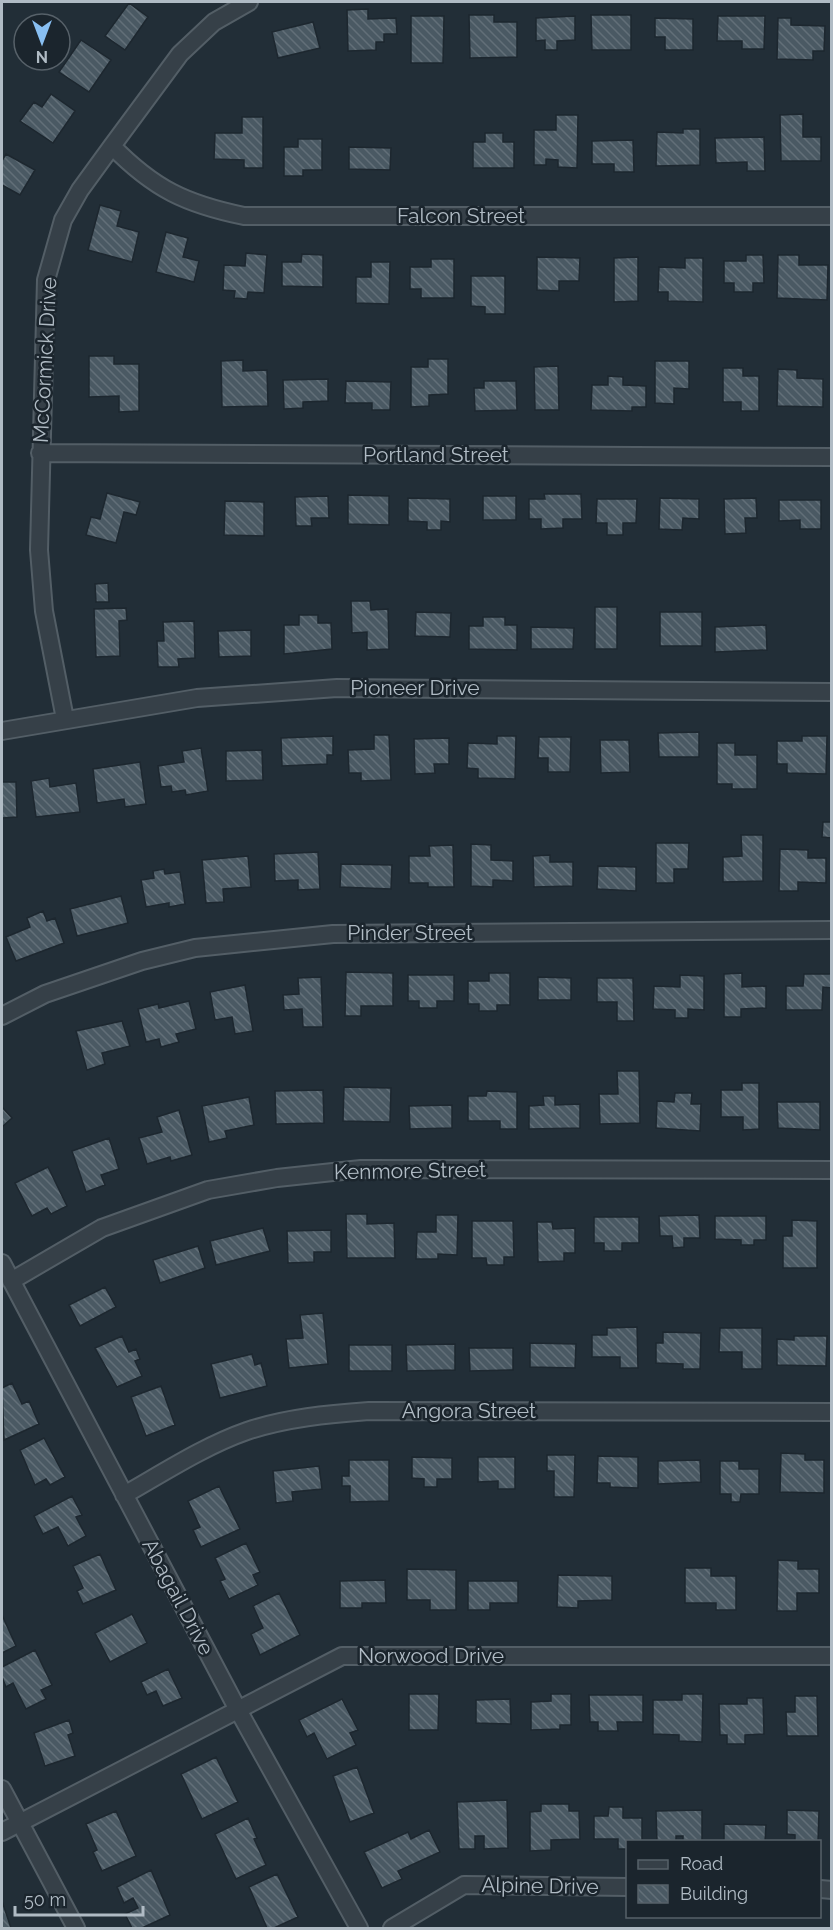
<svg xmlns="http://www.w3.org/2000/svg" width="833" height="1930" font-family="Raleway,sans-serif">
	<defs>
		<pattern id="building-back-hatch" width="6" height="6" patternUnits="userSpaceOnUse" patternTransform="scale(1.5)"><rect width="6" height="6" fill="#4a5963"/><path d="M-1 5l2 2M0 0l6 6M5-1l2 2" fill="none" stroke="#626f78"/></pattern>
	</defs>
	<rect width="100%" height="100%" fill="#222e37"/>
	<!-- building -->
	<path fill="url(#building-back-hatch)" stroke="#1d272f" stroke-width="1.5" d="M129,3L148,17L125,50L105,36Z
		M368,9V19L396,18L397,34H384V42H376V50L348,51L347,10Z
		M469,15H494V22H517V57L470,58Z
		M591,15H631V50H592Z
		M411,16H444L443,63H411Z
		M575,16V40L557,41V50H545V40L536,41V18Z
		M718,16H765L764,49H742V41H717Z
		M655,18L693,19V50H665V37H655Z
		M778,18H791V25L825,26L824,51H813V60L777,59Z
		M313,22L320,48L278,58L272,32Z
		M81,40L111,60L89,92L59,72Z
		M51,94L75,111L53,143L20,121L34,102L42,107Z
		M803,114V137H821V161H781L780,115Z
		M556,115H578L577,168L558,167V160L546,159V165H534V130H556Z
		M242,117H263V168H244V160L214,159L215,133H242Z
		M683,129H700V165L656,166L657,132L683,133Z
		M485,133H503V142H514V168H473V142H485Z
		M764,137L765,171H747V162L716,163L715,138Z
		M298,139H322V170H303V176H284V147H298Z
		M633,140L634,172H614V164H592V141Z
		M349,147L391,148L390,170L349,169Z
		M6,154L35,170L20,195L2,185V161Z
		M100,205L121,211L117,226L139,232L132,262L88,250Z
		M166,232L188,238L183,257L199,261L194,282L156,272Z
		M246,253L267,255L264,293L248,292L247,299L234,298L235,291L223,290L224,265L245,266Z
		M302,254L323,255V287L282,286V262H301Z
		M746,255H763L764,283H753V292H734V283H724V261H746Z
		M778,255H799V265H828L827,300L777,298Z
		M537,257L580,258L579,281H559V291L537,290Z
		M638,257V301L614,302V258Z
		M685,258H703V302L668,301V292H658L659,267L685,268Z
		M431,259H454V298H421V289H410V267H431Z
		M371,262H390L389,304L356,303V277H371Z
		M471,276H505V314H485V307L471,306Z
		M89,356H114V364H139V411L119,412V396L89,397Z
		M428,359H448V394L429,395V406L411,407V367H428Z
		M243,360V371L267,370L268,406L222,407L221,361Z
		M655,361H689V389L674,388V404L655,403Z
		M558,366L559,410H535L534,367Z
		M723,368H743V376H759V411H741V402H723Z
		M778,369L797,370V378L823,379V407L777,406Z
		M608,376L623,377V385L646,386V407H632V411L591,410L592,385H608Z
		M328,379V401L303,402V408L284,409L283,380Z
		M346,381L391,382L390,410H372V403H345Z
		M484,381H516L517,410L475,411L474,388H484Z
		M107,493L140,502L136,515L124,512L116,543L86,535L91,517L100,519Z
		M544,494H581L582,519H563V528L541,529V519H529V499H545Z
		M348,495L389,496V525L348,524Z
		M328,496L329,518H311L312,526H296L295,497Z
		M483,496H516V520H483Z
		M408,498L450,499V522L441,521V530H427V522L408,521Z
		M660,498L699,499V519L683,518L682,530L659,529Z
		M756,498L757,518H745L746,533L725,534L724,499Z
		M597,499H637L636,523H623V535H607V523H596Z
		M779,500H821V529H800V520L779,521Z
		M225,501L264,502V536L224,535Z
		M108,583L109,602H96L95,584Z
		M351,601H370L371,610L388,609L389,649L367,650V632L352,633Z
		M595,607H617V649H595Z
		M126,608L127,620L119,621L120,656L96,657L94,609Z
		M416,612L451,613L450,637L415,636Z
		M660,612H702V646H660Z
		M299,615H318V623H331L332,649L284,654V625H299Z
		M483,617H505V625H517V650L469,649V626H483Z
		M194,621L195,658L178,659L179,667H158L157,641H164L163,622Z
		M766,625L767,650L715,652V627Z
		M531,627L574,628L573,649H531Z
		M251,630V656L219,657L218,631Z
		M699,732V757H659L658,733Z
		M374,735H389L391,780L361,781V773H349L348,750L374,749Z
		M333,736V755H327V764L282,766L281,738Z
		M497,736H516L515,779L478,778V769L467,768L468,743L497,744Z
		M802,736H827L826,774L787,773V764H777V741H802Z
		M539,737H571L570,772H548V758H538Z
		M449,738V764H434L435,773L415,774L414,739Z
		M600,740H629L630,772L601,773Z
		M717,743H735V755H757V789H732V784H717Z
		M201,748L208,791L186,795L185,790L172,792L171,786L161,787L158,766L184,762L182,751Z
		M262,750L263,780L226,781V751Z
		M140,762L146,804L125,807L124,799L97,803L93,769Z
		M49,778L50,787L76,783L80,812L36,817L31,781Z
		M2,782H16L17,817L2,818Z
		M823,822H832V838L822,837Z
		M741,835H763V881L723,882V857L742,856Z
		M656,843H689L688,869H674V883H656Z
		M471,844L491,845V860L513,861V881L493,880V887L471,886Z
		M453,845L454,887H428V883H409V856H430L429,846Z
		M780,849L808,850V858H826V883L798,882V891H779Z
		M318,852L320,889L298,890V880L275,881L274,854Z
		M550,855V862H573V886L534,887L533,856Z
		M248,856L251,887L223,889L224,902L206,903L202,860Z
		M341,864L392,865L391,889L340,887Z
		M598,866L636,867V891L597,889Z
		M164,869L165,874L180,872L185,904L169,907V903L146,907L141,880L154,878L153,871Z
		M121,896L128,923L77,936L70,909Z
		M43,911L47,921L55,918L64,943L16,961L6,937L30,927L27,918Z
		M346,972L393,973V1006H361V1016H345Z
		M489,973H510V1005H497V1011H479V1004H468V981H489Z
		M742,973V987L766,986V1008L741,1009V1017H724V974Z
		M804,974H832V988L823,987L822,1010H786V986H803Z
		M408,975H454V1001H437V1008H419V1001H408Z
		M680,975L704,976V1010L688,1009V1018H675V1010L653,1009L654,986L680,987Z
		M321,977L323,1027H303L302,1009L284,1010L283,995L299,994L298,978Z
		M538,977L571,978V1000H538Z
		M597,978H633L634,1021H617V1002H597Z
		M245,985L253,1031L235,1034L232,1017L215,1020L210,992Z
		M189,1001L196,1029L176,1034L179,1042L161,1047L159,1039L146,1042L138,1009L158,1004L159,1008Z
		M122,1021L130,1046L102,1053L105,1064L87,1070L76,1031Z
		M617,1071H639L640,1123L600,1124L599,1094H618Z
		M742,1083H759V1129L743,1130V1117H721V1090H742Z
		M344,1087L391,1088L390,1122L343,1121Z
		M323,1090L324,1123L276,1124L275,1091Z
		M487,1091L517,1092V1129H500V1121H468V1096H486Z
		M675,1093H692L691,1104H701L700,1131L656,1128L657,1101L674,1102Z
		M543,1096H555V1105L580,1104V1128L529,1129V1106L544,1105Z
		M249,1097L254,1125L225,1131L227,1138L209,1142L202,1106Z
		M777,1102H820V1130L778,1128Z
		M452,1105V1128L410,1129L409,1106Z
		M2,1107L12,1118L2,1127Z
		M179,1110L192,1155L171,1161L170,1157L147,1164L139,1138L162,1132L157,1117Z
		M109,1138L119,1169L101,1175L105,1185L86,1192L72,1151Z
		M48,1167L67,1206L51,1214L47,1208L32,1216L15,1183Z
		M346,1214H367V1224L394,1223L395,1258H347Z
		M436,1215H458L457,1255L438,1254V1259H416L417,1232H436Z
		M699,1215L700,1238H684V1247L673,1248L672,1236H660L659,1216Z
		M715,1216H766V1240H754V1245H741V1240L715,1239Z
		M594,1217H639V1243H622V1251H604V1243H594Z
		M792,1220L817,1221V1268H783V1236H792Z
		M472,1221H513L514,1257H504V1265H487L486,1258H472Z
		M537,1222H552L553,1229L575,1228V1253H564V1261L538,1262Z
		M263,1228L270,1251L216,1265L210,1241Z
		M331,1230V1252H314V1262L288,1263L287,1231Z
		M198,1246L205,1268L160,1283L153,1260Z
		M105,1287L116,1307L80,1326L69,1305Z
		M323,1313L328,1364L289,1368L286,1339L303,1338L300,1315Z
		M637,1327L638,1368H620V1357H592V1335H607V1328Z
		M720,1328H762V1369H742V1352H719Z
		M663,1332L701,1333L700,1369H683V1364L656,1363V1343H663Z
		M122,1336L129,1352L136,1349L140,1359L135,1361L142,1376L117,1387L95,1348Z
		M794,1336H827L826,1366L777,1365V1339L794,1340Z
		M530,1343L576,1344L575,1368L530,1367Z
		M455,1344V1370L407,1371L406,1345Z
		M349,1345H392V1371H349Z
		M469,1348H513V1370L470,1371Z
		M252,1354L255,1365L261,1363L267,1386L220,1398L211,1364Z
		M12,1383L22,1404L29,1401L39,1424L4,1440L2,1388Z
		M161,1386L175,1425L146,1436L131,1397Z
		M44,1438L65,1477L50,1485L46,1479L35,1485L20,1450Z
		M781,1453L805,1454V1460H824V1493L780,1492Z
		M547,1455H575L574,1497H554V1471H547Z
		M598,1456L638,1457V1488L610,1487V1483H597Z
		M412,1457L452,1458V1479H437V1487H424V1479L412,1478Z
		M478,1457H515V1489H498V1481L478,1482Z
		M349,1460H389V1501L350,1502V1486H342V1476H349Z
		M700,1460L701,1482L658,1484V1461Z
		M720,1461H739V1469H759V1494H741L740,1502H731V1494H720Z
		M319,1466L322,1489L292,1492L293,1501L276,1503L273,1471Z
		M219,1486L240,1529L201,1547L193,1530L200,1527L188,1501Z
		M72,1496L82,1515L76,1517L86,1536L68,1546L58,1527L43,1534L34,1516Z
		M246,1543L260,1572L253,1575L258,1585L229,1599L220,1581L225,1579L215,1558Z
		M100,1554L116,1590L83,1604L77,1591L83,1588L73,1566Z
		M778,1560L798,1561V1569H819V1593H797V1611H777Z
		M685,1568H711V1576H736V1610H716V1603H685Z
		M407,1569L456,1570V1610H430V1600H407Z
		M558,1575L612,1576V1600L578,1601V1608L557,1607Z
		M385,1580L386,1603H362V1608H340V1581Z
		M468,1581H518V1603H490V1610H468Z
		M279,1593L300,1635L260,1655L251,1634L263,1628L253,1606Z
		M132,1614L147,1643L110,1662L95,1633Z
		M2,1615L16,1646L2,1653Z
		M35,1650L52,1685L41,1690L46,1699L26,1709L13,1683L6,1687L2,1677V1667Z
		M168,1669L182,1698L163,1706L156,1691L147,1695L141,1682Z
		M409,1694H439L438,1730H409Z
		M551,1694H571V1725H560V1729L531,1730V1702L551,1701Z
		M682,1694H703L702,1742L679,1741V1735L653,1734V1700H682Z
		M589,1695H643V1722H617L618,1731H598V1722H590Z
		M795,1696H817L818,1736H787L786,1712H795Z
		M747,1698H763L764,1734L745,1735V1744H727V1735H720L719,1704H747Z
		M342,1699L358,1730L350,1733L356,1745L327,1759L314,1733L307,1737L299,1720Z
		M510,1699L511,1724L476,1723V1700Z
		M69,1720L73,1733L68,1735L75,1756L45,1766L34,1733Z
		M216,1757L238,1802L202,1819L181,1774Z
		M357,1767L374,1813L350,1822L333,1776Z
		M507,1800L508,1848L484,1849V1836H475V1849H459L457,1802Z
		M541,1804H569V1811H579L580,1839L551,1840V1850L530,1851V1812L541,1811Z
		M609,1807H623V1818H642V1842H628V1849H618V1839H594V1816H608Z
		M702,1810V1842H683V1836H676V1842H657L656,1811Z
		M787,1810L819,1811L818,1842H795V1835L787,1834Z
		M116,1811L136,1856L102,1871L93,1852L97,1850L86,1824Z
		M248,1818L257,1838L254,1839L266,1865L236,1879L215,1834Z
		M724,1824L766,1825L765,1842H724Z
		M429,1830L440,1852L398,1871L402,1879L382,1888L364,1852L408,1832L411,1839Z
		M151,1870L170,1915L142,1928H132L125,1914L138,1908L133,1898L124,1903L117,1887Z
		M277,1874L298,1917L274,1928H267L249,1887Z
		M2,1894V1901L11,1928H2Z"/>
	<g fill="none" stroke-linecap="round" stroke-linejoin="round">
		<defs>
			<path id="minor" d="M112,146C154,189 186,204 244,216H832
				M40,453L832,457
				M65,719L44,611L39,550L46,280L63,220L80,190L112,146L180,54L214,22L249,2
				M2,731L197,698L337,688L832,692
				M2,1016L45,994L142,961L195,948L333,934L832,930
				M2,1263L237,1708L359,1928
				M11,1281L102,1228L208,1190L277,1178L361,1169L832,1170
				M124,1495C163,1473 204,1446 247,1431C286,1418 328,1414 369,1411L832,1412
				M2,1789L76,1928
				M2,1832L342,1656H832
				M820,1889L832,1890
				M392,1928L464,1885L628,1887"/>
		</defs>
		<!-- minor casing -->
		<use href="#minor" stroke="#535e66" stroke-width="20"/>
		<!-- minor -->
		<use href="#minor" stroke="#364048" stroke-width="16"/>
	</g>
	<g text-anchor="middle" stroke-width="5" stroke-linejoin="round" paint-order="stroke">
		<!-- street labels -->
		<g font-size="21" fill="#b0bbc4" stroke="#1b252d">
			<text x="461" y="223">Falcon Street</text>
			<text transform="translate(45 360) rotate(-87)" y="7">McCormick Drive</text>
			<text x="436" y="462">Portland Street</text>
			<text x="415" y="695">Pioneer Drive</text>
			<text x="410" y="940">Pinder Street</text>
			<text transform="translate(410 1171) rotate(-1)" y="7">Kenmore Street</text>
			<text x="469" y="1418">Angora Street</text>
			<text transform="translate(178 1597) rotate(62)" y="7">Abagail Drive</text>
			<text x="431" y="1663">Norwood Drive</text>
			<text transform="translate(540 1886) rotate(1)" y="7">Alpine Drive</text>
		</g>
	</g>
	<!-- border -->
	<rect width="833" height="1930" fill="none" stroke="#b0bbc4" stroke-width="6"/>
	<!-- legend -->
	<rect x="626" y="1840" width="195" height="78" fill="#1b252d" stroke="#576169" stroke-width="1.5"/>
	<rect x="638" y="1860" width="30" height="9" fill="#364048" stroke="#576169" stroke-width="1.5"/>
	<text x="680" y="1870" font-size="18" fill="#b0bbc4">Road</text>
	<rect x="638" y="1885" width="30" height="18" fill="url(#building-back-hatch)" stroke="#576169" stroke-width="1.5"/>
	<text x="680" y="1900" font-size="18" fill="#b0bbc4">Building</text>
	<!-- north arrow -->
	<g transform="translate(42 42) rotate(180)"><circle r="28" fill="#1b252d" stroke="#576169" stroke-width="1.5"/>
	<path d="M0-4.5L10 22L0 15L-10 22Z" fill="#88bff2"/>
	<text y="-9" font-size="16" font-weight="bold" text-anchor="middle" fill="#b0bbc4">N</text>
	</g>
	<!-- scale -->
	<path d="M15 1906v9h128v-9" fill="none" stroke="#b0bbc4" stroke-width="3"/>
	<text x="24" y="1906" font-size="18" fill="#b0bbc4" stroke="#1b252d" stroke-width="4.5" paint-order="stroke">50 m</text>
</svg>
